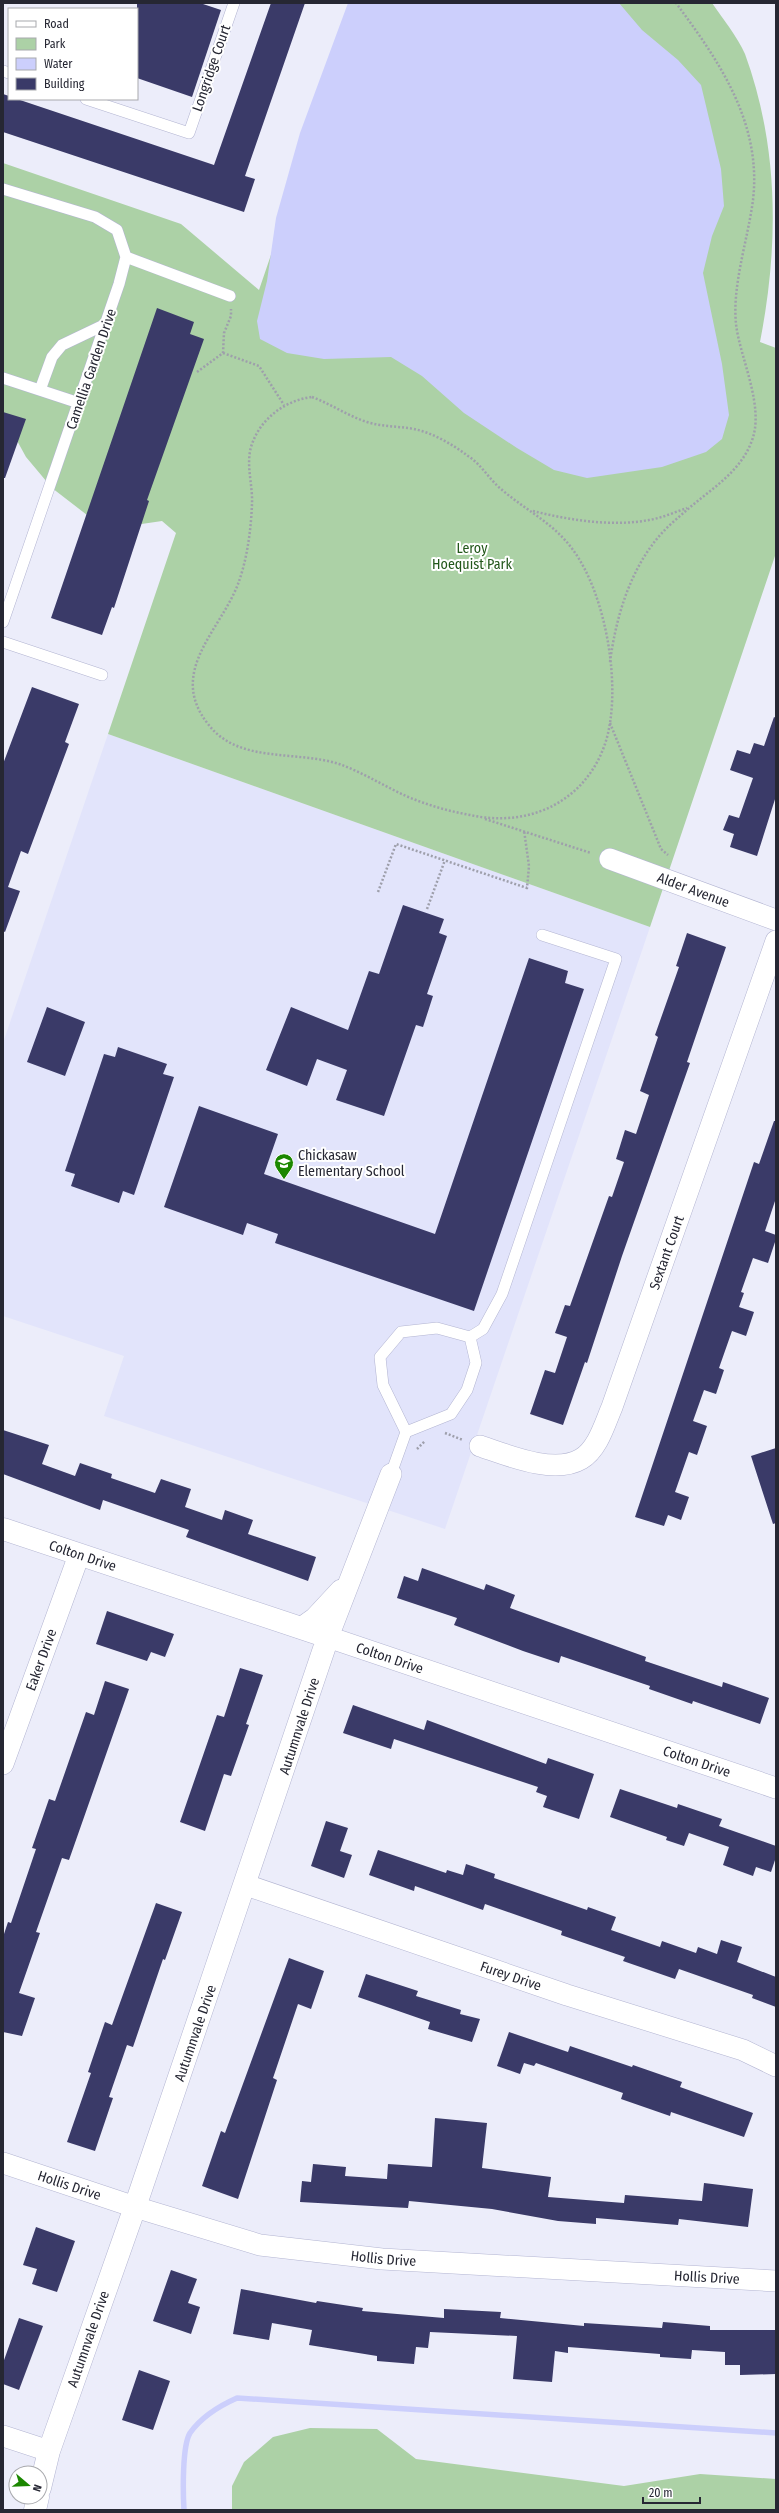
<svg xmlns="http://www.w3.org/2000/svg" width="779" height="2513" font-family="'Fira Sans Condensed',sans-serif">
	<rect width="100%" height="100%" fill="#ecedfa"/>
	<!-- built -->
	<path fill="#e2e4fb" d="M108,734L650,927L445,1529L104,1416L124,1356L3,1316V1043Z"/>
	<!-- green -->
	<path fill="#acd1a6" d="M357,3H712C723,19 737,36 745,54C779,147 779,245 760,342L776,348V553L650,927L108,734L176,533L162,521L121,527L87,515L52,488L26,457L3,415V163L181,224L259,290Z
		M310,2428L377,2429L416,2459L624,2486L700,2474L776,2479V2510H232V2486L244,2462L273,2437Z"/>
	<!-- water -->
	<path fill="#cccffc" d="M348,3H619L642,30L678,60L701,85L712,131L721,169L724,206L712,236L703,273L722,364L729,415L722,439L706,452L662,467L587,478L554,470L517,448L464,413L422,376L391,357L324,359L287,353L260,339L257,321L267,281L276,218L300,133Z"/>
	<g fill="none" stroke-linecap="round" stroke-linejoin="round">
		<!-- stream -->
		<path stroke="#cccffc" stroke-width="5.5" d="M184,2510C183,2493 182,2446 190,2433C202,2416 219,2406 237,2398L776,2433"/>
	</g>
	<!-- building -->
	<path fill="#3a3a68" d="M137,3H200L221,10L192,97L137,78Z
		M271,3H305L245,176L255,179L244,212L3,132V94L9,96V99H17L214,165Z
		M157,308L194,322L190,334L204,339L147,500L149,501L114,608L112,607L102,635L51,618Z
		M3,412L26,419L5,478H3Z
		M32,687L79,704L65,742L69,744L28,854L21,851L8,887L20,891L5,932L3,931V764Z
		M774,717L776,718V796L757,856L730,847L734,834L723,830L729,815L739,818L753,778L730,770L737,750L750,754L754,743L764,746Z
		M403,905L444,919L439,933L447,936L427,994L433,996L423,1027L416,1025L384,1116L336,1100L347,1070L317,1059L307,1086L266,1070L291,1007L348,1030L369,971L379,974Z
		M687,933L726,947L687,1062L690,1063L622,1256L587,1363L585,1362L563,1425L530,1414L545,1370L555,1373L567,1337L555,1333L565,1305L570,1306L609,1196L612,1197L624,1162L616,1159L625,1130L636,1134L649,1095L640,1091L658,1037L655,1035L679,967L676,966Z
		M529,958L568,971L565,983L584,989L474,1311L275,1243L278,1234L247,1223L243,1235L164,1207L199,1106L278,1134L264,1174L435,1234Z
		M47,1007L85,1022L65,1076L27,1062Z
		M118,1047L167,1064L163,1074L174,1077L134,1195L123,1191L119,1203L71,1186L75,1174L65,1171L104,1054L115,1057Z
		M774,1121H776V1198L765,1231L776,1235V1239L768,1263L753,1258L741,1292L744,1293L739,1307L754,1312L746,1336L732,1331L719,1368L724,1370L716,1394L704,1390L693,1421L707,1426L697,1455L689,1452L675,1492L689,1497L681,1520L668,1515L664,1526L635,1517L754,1162L759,1164Z
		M3,1430L49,1445L42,1464L75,1476L80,1463L112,1474L111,1478L155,1493L161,1479L191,1489L185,1507L222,1520L225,1510L253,1520L248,1534L316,1557L308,1581L186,1537L189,1530L103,1500L100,1510L3,1474Z
		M776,1448V1523L773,1524L751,1456Z
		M422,1568L484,1590L486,1584L515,1595L510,1608L646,1657L645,1661L722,1687L723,1682L769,1698L760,1724L693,1701L692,1704L649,1689L650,1686L561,1656L559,1663L523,1651L454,1625L457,1618L397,1598L404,1576L418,1581Z
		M107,1611L174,1634L165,1657L151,1652L147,1661L96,1644Z
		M240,1668L263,1675L246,1724L249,1725L231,1776L224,1774L205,1831L180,1822L217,1715L224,1717Z
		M105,1681L129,1689L69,1860L62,1858L36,1932L40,1933L19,1993L35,1998L22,2036L3,2032V1937L8,1922L11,1923L36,1849L32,1848L49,1799L55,1801L86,1712L94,1715Z
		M353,1705L424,1730L427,1720L546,1764L548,1758L594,1774L579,1819L543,1807L547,1796L536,1792L538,1787L394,1739L391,1749L343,1733Z
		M620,1789L677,1808L678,1804L722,1819L719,1826L776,1846V1857L771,1872L756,1867L753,1876L723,1865L729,1847L689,1833L684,1846L666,1840L667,1837L610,1817Z
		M326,1821L348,1828L340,1851L352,1855L344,1878L311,1866Z
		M378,1850L446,1873L447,1870L463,1875L466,1864L495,1874L494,1878L587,1910L588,1907L616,1917L611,1930L660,1947L662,1941L696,1953L698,1947L717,1954L721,1940L742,1947L737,1962L776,1977V2007L752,1998L753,1995L679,1969L675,1979L623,1961L625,1957L561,1935L562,1931L485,1904L483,1910L415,1886L414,1891L369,1875Z
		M156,1903L182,1912L165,1960L163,1959L133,2047L127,2045L109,2097L113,2098L95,2151L67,2142L91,2073L88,2072L105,2022L112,2025Z
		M289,1958L324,1971L311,2009L298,2004L273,2078L277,2080L238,2199L202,2186L221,2131L225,2133Z
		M366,1974L418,1991L416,1996L461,2010L460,2014L480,2019L472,2042L428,2029L430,2022L358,1997Z
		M509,2032L568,2052L570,2046L632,2067L633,2065L682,2082L680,2087L753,2113L744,2137L671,2112L670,2116L621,2099L623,2093L536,2063L534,2066L524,2063L520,2074L497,2066Z
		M435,2118L487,2123L482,2168L551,2177L548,2197L624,2203L625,2195L702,2201L704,2183L753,2189L748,2227L679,2219L678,2225L596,2218V2224L558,2221L492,2209L409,2201L408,2208L300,2202L302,2181L311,2182L313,2164L346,2167L345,2176L387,2179L388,2164L432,2167Z
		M36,2227L75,2241L57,2292L32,2284L37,2269L23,2265Z
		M171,2270L197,2279L188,2303L200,2307L191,2334L153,2321Z
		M241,2289L316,2303L317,2301L363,2308L362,2311L444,2318V2309L501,2312L500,2318L584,2326V2323L662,2328L663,2322L710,2326V2330H776V2374L740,2375V2365H725V2352L692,2350L691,2359L660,2357V2354L568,2347V2353L555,2351L552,2382L513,2379L517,2336L430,2332L428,2348L416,2347L414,2364L377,2361V2356L309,2345L312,2330L272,2323L269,2340L233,2334Z
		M19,2318L43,2326L19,2390L3,2384V2363Z
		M139,2370L170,2381L153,2430L122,2420Z"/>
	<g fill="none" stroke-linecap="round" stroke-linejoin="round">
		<defs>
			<path id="service" d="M3,71L9,73
				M86,99L189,133L234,3
				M3,189L95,217L117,230L126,257L119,284L3,622
				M126,257L230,296
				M3,378L79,403
				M40,390L52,357L62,345L106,324
				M3,642L102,675
				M406,1432L451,1414L467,1390L476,1363L470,1337
				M391,1474L406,1432L383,1385L380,1357L401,1332L437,1328L470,1337L483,1329L502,1294L616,959L542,935"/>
			<g id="minor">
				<path id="s1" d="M610,859L776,920"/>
				<path id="s2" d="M480,1446C507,1455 554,1475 581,1459C598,1449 605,1423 612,1407L776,941"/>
				<path id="s3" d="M391,1474L328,1637L776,1788"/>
				<path d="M301,1628L315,1618L341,1590"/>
				<path id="s4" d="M3,1764L79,1555"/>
				<path id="s5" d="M246,1885L567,1995L743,2050L776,2066"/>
				<path id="s6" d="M3,2163L135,2207L260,2245L382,2259L776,2281"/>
				<path d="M3,2436L49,2451"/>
			</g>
			<g id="tertiary">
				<path id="s7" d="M3,1529L328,1637L135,2207L49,2451L40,2488"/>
				<path d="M35,2510L38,2497"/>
			</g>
		</defs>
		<!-- service casing -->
		<use href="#service" stroke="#b3b5d2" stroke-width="12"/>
		<!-- minor casing -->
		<use href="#minor" stroke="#b3b5d2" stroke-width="22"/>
		<!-- tertiary casing -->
		<use href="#tertiary" stroke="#b3b5d2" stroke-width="23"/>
		<!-- path -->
		<path stroke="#9e9fab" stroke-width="2.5" stroke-dasharray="2 2" stroke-linecap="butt" d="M223,353L259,366L284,405
			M197,372L223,353L224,333L231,316V309
			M312,397C331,404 348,416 367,422C383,427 398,426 414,429C433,433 452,444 468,456C481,464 489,479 501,489C525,510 554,523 573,550C606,594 623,690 605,744C585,802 529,828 470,815C448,811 427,805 406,796C384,786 362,772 339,764C296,750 238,764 208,724C167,672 220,631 238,584C247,560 251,530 252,504C253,485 245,463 252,444C261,418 286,400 312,397Z
			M533,511C569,520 612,527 649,520C662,518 675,512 687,508
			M610,662C616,617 630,569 661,534C669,525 679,517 688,509C711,489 739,473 751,443C766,408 740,359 736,324C732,285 748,239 753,200C762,123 719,61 676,3
			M610,723L661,849L668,855
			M485,819L591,853
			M378,892L396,844L527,888L529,866L524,830
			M427,909L445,860
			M445,1433L463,1440
			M417,1449L425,1441"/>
		<!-- service -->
		<use href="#service" stroke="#fff" stroke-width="11"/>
		<!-- minor -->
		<use href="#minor" stroke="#fff" stroke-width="21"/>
		<!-- tertiary -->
		<use href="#tertiary" stroke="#fff" stroke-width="22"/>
	</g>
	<!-- icons -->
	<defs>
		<symbol id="school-pin" viewBox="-11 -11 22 30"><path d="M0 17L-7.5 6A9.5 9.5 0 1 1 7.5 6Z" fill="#1b8700" stroke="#fff"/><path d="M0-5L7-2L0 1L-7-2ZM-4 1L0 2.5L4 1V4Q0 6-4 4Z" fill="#fff"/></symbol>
	</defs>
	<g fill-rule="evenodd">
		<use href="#school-pin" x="273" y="1152" width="22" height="30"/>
	</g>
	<g text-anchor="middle" stroke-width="4" stroke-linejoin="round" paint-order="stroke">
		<!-- street labels -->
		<g font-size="14" fill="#262733" stroke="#fff">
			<text transform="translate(211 68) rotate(-71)" y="5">Longridge Court</text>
			<text transform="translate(91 369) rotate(-71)" y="5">Camellia Garden Drive</text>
			<text dy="5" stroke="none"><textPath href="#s1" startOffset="89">Alder Avenue</textPath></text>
			<text dy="5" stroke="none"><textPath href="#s2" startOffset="330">Sextant Court</textPath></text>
			<text dy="5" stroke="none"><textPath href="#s7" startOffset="84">Colton Drive</textPath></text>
			<text dy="5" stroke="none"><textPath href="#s3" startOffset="240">Colton Drive</textPath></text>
			<text dy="5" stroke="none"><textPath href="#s4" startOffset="111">Eaker Drive</textPath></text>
			<text transform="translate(299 1726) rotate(-72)" y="5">Autumnvale Drive</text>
			<text dy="5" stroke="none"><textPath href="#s3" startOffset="564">Colton Drive</textPath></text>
			<text dy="5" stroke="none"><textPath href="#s5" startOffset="280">Furey Drive</textPath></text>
			<text transform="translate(195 2033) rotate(-71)" y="5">Autumnvale Drive</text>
			<text dy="5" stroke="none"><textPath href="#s6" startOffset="70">Hollis Drive</textPath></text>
			<text dy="5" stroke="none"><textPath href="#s6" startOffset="394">Hollis Drive</textPath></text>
			<text dy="5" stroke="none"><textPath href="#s6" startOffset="718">Hollis Drive</textPath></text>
			<text transform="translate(88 2339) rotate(-71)" y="5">Autumnvale Drive</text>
		</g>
		<!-- park labels -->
		<g font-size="14" fill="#22571a" stroke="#fff">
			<text x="472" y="553">Leroy<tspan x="472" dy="16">Hoequist Park</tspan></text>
		</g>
		<!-- poi labels -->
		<g font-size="14" fill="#262733" stroke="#fff" text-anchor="start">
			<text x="298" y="1160">Chickasaw<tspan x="298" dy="16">Elementary School</tspan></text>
		</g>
	</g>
	<!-- border -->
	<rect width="779" height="2513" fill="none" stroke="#262733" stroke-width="8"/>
	<!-- legend -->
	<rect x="8" y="8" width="130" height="92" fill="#ffffff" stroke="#a8a9ad"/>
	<rect x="16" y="21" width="20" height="6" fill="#ffffff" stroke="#a8a9ad"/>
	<text x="44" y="28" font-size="12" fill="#262733">Road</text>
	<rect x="16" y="38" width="20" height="12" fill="#acd1a6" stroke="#a8a9ad"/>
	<text x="44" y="48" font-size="12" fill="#262733">Park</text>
	<rect x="16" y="58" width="20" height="12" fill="#cccffc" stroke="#a8a9ad"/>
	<text x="44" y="68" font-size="12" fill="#262733">Water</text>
	<rect x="16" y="78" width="20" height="12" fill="#3a3a68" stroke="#a8a9ad"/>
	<text x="44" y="88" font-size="12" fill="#262733">Building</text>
	<!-- north arrow -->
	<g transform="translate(28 2485) rotate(109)"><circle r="19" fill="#ffffff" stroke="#a8a9ad"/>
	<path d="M0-3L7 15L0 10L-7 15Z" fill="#1b8700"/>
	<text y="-6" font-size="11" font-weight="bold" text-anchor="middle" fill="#262733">N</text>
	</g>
	<!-- scale -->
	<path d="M643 2497v6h57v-6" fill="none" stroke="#262733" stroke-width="2"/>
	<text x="649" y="2497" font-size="12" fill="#262733" stroke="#ffffff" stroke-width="3" paint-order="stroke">20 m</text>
</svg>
